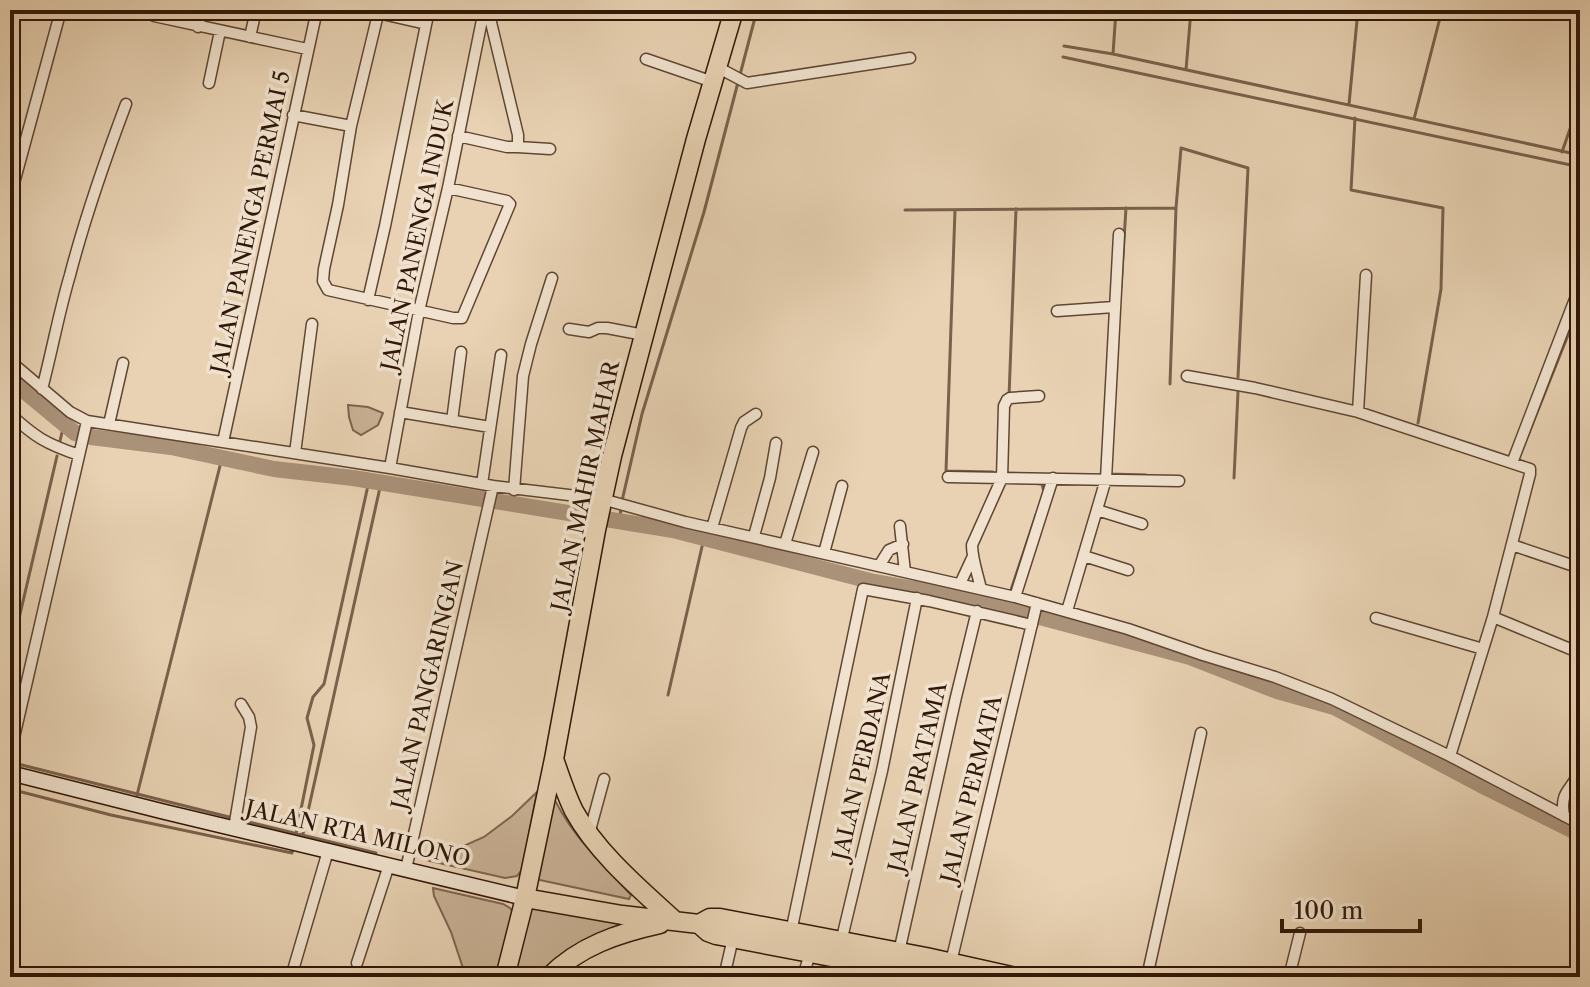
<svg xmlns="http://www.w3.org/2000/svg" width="1590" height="987" font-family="'Libre Caslon Text',serif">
	<rect width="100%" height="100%" fill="#e8d2b3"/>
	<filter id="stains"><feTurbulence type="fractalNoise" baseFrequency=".0025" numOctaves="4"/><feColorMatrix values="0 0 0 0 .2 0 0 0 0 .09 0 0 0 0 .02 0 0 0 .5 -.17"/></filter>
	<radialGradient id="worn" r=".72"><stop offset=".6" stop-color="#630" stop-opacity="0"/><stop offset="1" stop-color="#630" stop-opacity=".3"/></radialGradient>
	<!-- green -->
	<path fill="#c9b296" stroke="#7d644f" stroke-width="2" d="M348,405L368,407L383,413L378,425L361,435L353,430L349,417Z
		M550,789C567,832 601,862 631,895L629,899L535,879Z
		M537,792L522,870L517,876L505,878L430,861L484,837L512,816Z
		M433,888L503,904L510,908L514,914L501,977H466L451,932L434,896Z
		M527,906L623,924L624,926L553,963L540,977H509Z"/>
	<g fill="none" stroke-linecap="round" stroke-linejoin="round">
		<!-- stream -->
		<path stroke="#7a614c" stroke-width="3" d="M1064,46L1113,54L1580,155
			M1113,54L1116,10
			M1063,57L1580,167
			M1186,70L1191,10
			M1349,104L1358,10
			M1355,118L1351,190L1443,208L1441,289L1418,423
			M1414,119L1442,10
			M1562,152L1580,100
			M1176,208L1181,148L1248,168L1238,377
			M905,210L1176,208L1170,384
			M955,210L946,471L993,472V474
			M1121,288L1126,208
			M1009,397L1016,209
			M91,437L180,444L326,473L409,483L580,510
			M60,441L64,424
			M1522,450L1580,305
			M1110,471V474L1146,475V477
			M1234,478L1238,392
			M1030,483L1042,484L1044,492
			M1042,484H1077
			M622,501L642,414L704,212L757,10
			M619,521L621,509
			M1005,608L1036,515
			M10,657L57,456
			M668,695L704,538
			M10,762L233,818
			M10,789L111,815L292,853L293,846
			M137,795L222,458
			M240,820L376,853
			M303,834L381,483
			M295,839L314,745L307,718L313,697L324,684L369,481"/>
		<!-- river -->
		<path stroke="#aa9279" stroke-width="16" d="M10,379L75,433L91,437L171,447L274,469L353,478L673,530L874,582L972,599L1190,657L1277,691L1334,707L1481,785L1580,834"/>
		<defs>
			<path id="street" d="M150,10L154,16L307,49
				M379,10L351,126L338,205L324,269L323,281L328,290L453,318H462L510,204L507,201L448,188
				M378,13L426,24
				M198,27L202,10
				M250,37L256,10
				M646,59L713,82
				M717,67L747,83L910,58
				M209,83L220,31
				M293,115L351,126
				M458,136L507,147H518V135L488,10
				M518,147L550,149
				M10,198L61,10
				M368,300L385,226L429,10
				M1057,311L1114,307
				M569,329L589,332L598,328H607L644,335
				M10,361L70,412L87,421L390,468L493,486L602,499L685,522L1015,597L1128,629L1203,655L1275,677L1332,699L1450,756L1580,824
				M1187,376L1255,388L1358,412L1530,469V474L1493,617L1450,756
				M42,389C52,351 59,312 70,275C85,217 105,160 126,104
				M400,412L490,427
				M1358,412L1366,275
				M10,414C35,437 46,444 79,455
				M452,421L461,352
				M109,424L123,363
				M223,442L317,10
				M295,453L312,324
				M1512,463L1580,286
				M390,468L419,311L448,188L484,10
				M948,477L1179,481
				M482,484L501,355
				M514,490L523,376L531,344L552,278
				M1097,510L1142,524
				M900,526L905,572
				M712,528L741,428L744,422L756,414
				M754,536L770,478L776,443
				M785,544L813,452
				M1512,545L1580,568
				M824,553L842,486
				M1084,556L1128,570
				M879,566L889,550L903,544
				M960,584L973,556
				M981,589C978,575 972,559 972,545L1002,478L1004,406L1007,400L1010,398L1039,396
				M1015,597L1053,478
				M1067,611L1106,479L1119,234
				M1493,617L1580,653
				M1376,618L1483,649
				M10,755L87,421
				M1564,816C1559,788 1574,791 1580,768
				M234,828L251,727L249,717L241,704
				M589,834L604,779
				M406,869L493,486
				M791,932L863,589L929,601L1032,625
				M841,942L882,771L917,598
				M899,952L956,697L977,611
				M951,962L1037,603
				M357,963L389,865
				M291,977L328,851
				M724,977L733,938
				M803,977L810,953
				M1147,977L1201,733
				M1289,977L1300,933"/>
			<path id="secondary" d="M10,773L165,812L525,898"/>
			<path id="highway" d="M554,759C560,776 566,795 574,811C597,853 640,889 675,921
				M525,898L622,915L699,924L708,932L716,935L937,977
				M699,924L710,918H720L926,957L1016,977
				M505,977L525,898L554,759L596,530L612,456L696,139L734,10
				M549,977C579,946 619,933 660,924"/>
		</defs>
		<!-- street casing -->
		<use href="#street" stroke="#5f4633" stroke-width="13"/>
		<!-- secondary casing -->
		<use href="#secondary" stroke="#311708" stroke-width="17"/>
		<!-- highway casing -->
		<use href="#highway" stroke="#311708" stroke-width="21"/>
		<!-- street -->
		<use href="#street" stroke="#f0e2ce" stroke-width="10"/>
		<!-- secondary -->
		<use href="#secondary" stroke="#f0e2ce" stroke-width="14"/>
		<!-- highway -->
		<use href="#highway" stroke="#e8d2b3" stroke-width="18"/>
	</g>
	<g text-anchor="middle" stroke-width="7" stroke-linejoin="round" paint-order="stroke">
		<!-- street labels -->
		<g font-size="22" fill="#311708" stroke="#f0e2ce">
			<text transform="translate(250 222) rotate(-78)" y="8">JALAN PANENGA PERMAI 5</text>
			<text transform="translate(417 235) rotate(-78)" y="8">JALAN PANENGA INDUK</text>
			<text transform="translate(585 486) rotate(-78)" y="8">JALAN MAHIR MAHAR</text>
			<text transform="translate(427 685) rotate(-77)" y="8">JALAN PANGARINGAN</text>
			<text transform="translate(861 766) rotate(-77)" y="8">JALAN PERDANA</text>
			<text transform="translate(917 777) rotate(-77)" y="8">JALAN PRATAMA</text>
			<text transform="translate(971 789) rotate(-76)" y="8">JALAN PERMATA</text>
			<text transform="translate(358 833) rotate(13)" y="8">JALAN RTA MILONO</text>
		</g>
	</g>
	<!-- margin -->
	<rect width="1590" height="987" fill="none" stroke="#e8d2b3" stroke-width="40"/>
	<rect x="12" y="12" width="1566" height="963" fill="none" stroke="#311708" stroke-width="4"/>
	<rect x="20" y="20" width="1550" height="947" fill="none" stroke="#311708" stroke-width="2"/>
	<!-- scale -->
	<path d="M1282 919v12h138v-12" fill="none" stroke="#311708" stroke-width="4"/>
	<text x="1294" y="919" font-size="24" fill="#311708" stroke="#f0e2ce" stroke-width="6" paint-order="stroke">100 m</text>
	<rect width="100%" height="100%" filter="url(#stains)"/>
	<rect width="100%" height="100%" fill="url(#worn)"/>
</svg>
